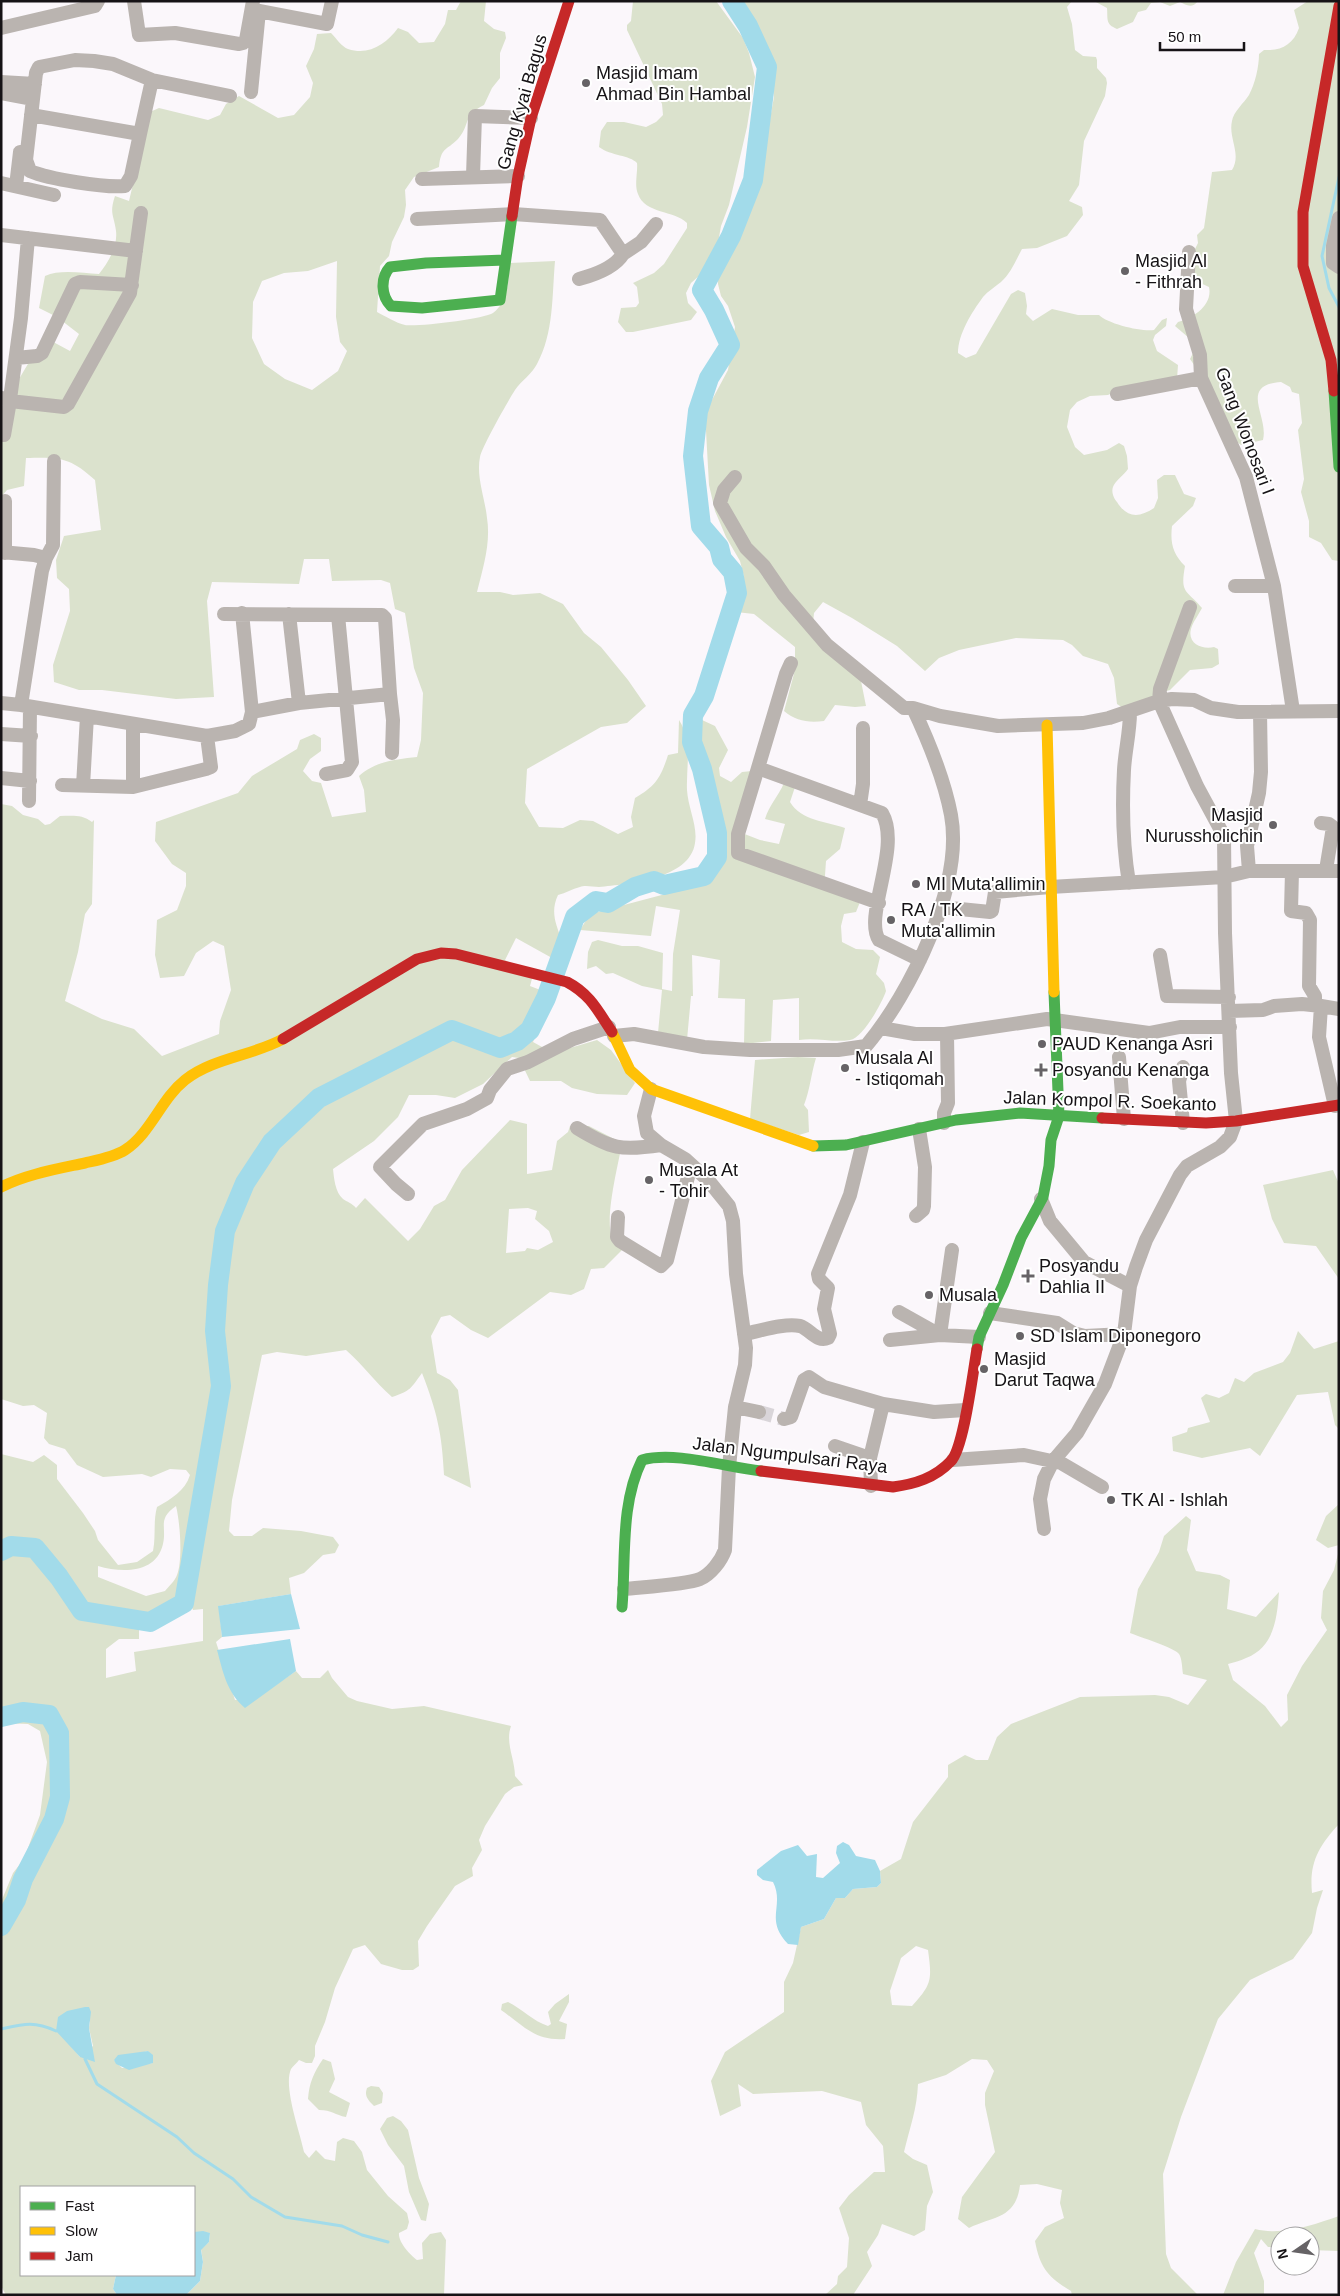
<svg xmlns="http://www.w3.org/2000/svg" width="1340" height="2296" font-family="Helvetica,sans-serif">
	<rect width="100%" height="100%" fill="#fbf7fb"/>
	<!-- green -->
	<path fill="#dbe2cd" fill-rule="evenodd" d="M461,1H486L484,21L494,29L505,32L506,38L500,53V78L492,88L484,105C462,116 471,124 458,139C446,151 441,147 439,167L414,177L405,190L406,205L404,217L392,242L389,256L380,266L377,312C385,316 396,323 405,325C417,327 484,319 493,313C509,301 508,280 510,263L555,261C552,295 554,333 537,364C532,374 521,381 515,390C508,401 482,447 480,457C476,477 485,498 487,518C491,543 483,568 477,592H500L513,595L540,593L563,604L584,633L601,647L628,680L646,706L627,723L601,727L527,769L525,803L539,827L563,828L580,820L593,821L618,834L633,827L631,817L635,798C656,786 661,777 668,755L678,753L679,720C693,742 686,766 687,790C688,808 698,826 695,843C690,879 628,884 599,887C593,887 585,885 580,887C572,889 566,893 558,895C550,912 556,924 562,941L552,958L516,938L505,960L533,975L530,986L556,996L543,1018L533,1042L553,1053L597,1040L611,1050L635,1083L627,1095L597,1094L572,1088L561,1081H530L519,1058L512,1057L483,1084L455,1098L436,1095H409L398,1117L374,1141L333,1169C334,1178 335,1192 343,1199C347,1202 352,1203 356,1208L365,1198L408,1241L420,1229L434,1206L445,1200L462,1170L510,1120L527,1124V1174L552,1170L557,1141L568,1132L570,1126H589L622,1143C619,1162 602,1226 614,1241C616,1244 621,1246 624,1248L604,1268L591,1269L584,1289L571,1295L550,1292L488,1338L471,1330L450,1315L441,1317L431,1336L437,1373L450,1380L458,1390L471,1488L444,1475C442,1433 437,1412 422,1373C411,1388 411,1391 392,1397C375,1382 363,1365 346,1350L306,1356L277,1352L262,1355L232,1500L229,1531L234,1536H252L263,1528L301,1531L333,1537L339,1545L335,1553L323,1555L304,1573L289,1578L291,1594L219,1606L222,1637L216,1642L235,1700L258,1697L296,1671L302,1678H320L328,1670L332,1678L348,1697L357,1701L392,1709L424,1706L511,1726C505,1743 515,1759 515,1776L523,1785L514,1787L505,1794L485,1826L479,1840L482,1850L472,1868L473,1876L455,1886L427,1926L418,1941L419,1966L413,1970H402L381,1964L365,1945L353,1949L335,1988L325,2022L315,2046V2056L312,2063H306L299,2060C297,2063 293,2066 291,2069C283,2087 300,2132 304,2152L309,2158L316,2150L325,2159L335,2161L337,2142L343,2138L354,2141L362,2152L367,2170L388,2196L407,2213L409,2222L407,2229L399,2233C398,2242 410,2255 417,2260L423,2259L422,2243L430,2234L441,2232L446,2240L444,2295H186L200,2281L203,2262L201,2249L209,2242L210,2233L194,2232V2187H21V2275H116L113,2289L117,2295H6L1,2286V1902L13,1873L24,1859L40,1815L47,1762L40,1731L28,1724L1,1723V1454L33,1462L44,1455L57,1465V1479L83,1513L95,1531L98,1540L118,1565L137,1562L153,1551C156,1536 153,1522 157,1507C171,1499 185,1491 190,1475L186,1470L170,1469L151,1477L142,1474L103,1477L77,1465L65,1449L49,1444L44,1438L47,1413L34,1405L23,1406L1,1399V804L12,806L23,815L38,819L45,825L50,824L60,816C71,816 82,814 92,822L94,820L92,904L85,914L78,952L65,1001L102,1019L134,1029L162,1056L219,1034L220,1021L231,990L224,946L213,941L196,953L184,976L160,978L155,955L157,920L177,910L186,886V873L172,864L155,841L156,822L238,793L252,776L297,749L300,740L314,734L321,738V751L310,759L303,771L312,781L321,783L332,817L366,812L364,790L359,776C374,762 396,759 417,757L421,740L423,693L414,668L405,613L395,609L390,583L381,580L332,581L329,559H304L299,584L212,582L207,601L214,697L176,699L102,690H79L54,682L53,665L70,611L69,589L57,578L56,560L64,536L101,530L95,480C70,457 59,457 26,458L24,486L7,490L1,497V429L19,379L44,337L70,351L79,334L57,317L39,308L45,276C60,269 82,273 99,274C108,263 118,246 116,231C114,215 109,214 115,196L129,201L150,112L159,108L208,120L220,115L226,104L239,96L278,118L294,115L310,97L313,83L306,66L314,49L317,34L331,33C336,38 342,47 348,49C369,56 386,44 398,28L408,32L419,43L434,42L445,24L448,10H456ZM337,261L336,317L340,342L347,351L338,371L312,390L285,379L264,364L252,338L253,302L262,281L284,273L308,271ZM528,1208L537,1211L535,1219L549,1231L553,1242L538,1250L527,1248L525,1251L506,1253L509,1209ZM176,1506C180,1522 183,1560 177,1575C175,1581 168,1587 165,1591L146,1596L98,1577V1566C122,1573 156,1574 163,1544C167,1527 157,1519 176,1506ZM191,1605L193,1610L203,1609V1641L134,1652L136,1671L106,1678V1649L119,1639H139V1628L154,1625ZM90,2021L89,2028L93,2046L80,2057L64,2038ZM148,2051L153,2063L122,2068L114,2060Z
		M633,1H716L743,38L749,53L755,77L747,127L729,205L721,226L718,243L708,268L691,283L686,293L688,303L697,312L691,320L633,332H626L618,322L621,308L636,307L639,303L637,287L633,283L654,273L664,264L687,228V223C674,210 645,214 638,194C634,185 638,172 637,163C630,155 611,156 599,147L601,131L607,122H624L646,127L656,122L663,115L662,104L627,30V25L631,21Z
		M740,1H1072L1067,7L1072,24L1075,50L1083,56L1096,57L1097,60V68L1106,78L1107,83L1105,96L1084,141L1079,185L1069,201L1082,207L1083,215L1067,236L1037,248L1022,249C1016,260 1011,273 1001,282C995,287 988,291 983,297C972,312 958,334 958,353L966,358L976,354L1011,294L1018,290L1025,293L1027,306L1026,314L1033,321L1052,309L1078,315H1099C1108,324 1142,332 1154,330L1162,320L1167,318L1166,326L1155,335L1153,340L1157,351L1178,365L1177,379L1122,388L1108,395L1090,396L1077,402L1070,410L1067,427L1075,447L1084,455L1107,450L1119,443L1124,446L1127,456L1128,469C1124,475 1115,481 1113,487C1111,492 1114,499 1117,502C1127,518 1139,518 1154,508L1158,498L1157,480L1164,475H1175L1184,494L1196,498L1193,506L1172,526C1170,543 1173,554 1185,566C1180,594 1186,589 1202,608C1199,614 1193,622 1191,629C1187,644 1203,650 1214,647L1218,649L1219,664L1212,668L1190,670L1170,690L1160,693L1146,701L1123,708L1117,704L1114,678L1108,664L1083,656L1072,645L1063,640L1016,638L959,650L939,658L925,671L897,646L852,618L823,602L814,613L812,633L860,676L866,706L855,707L835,705L824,721C808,723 796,721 784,711L795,670V647L754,614L736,612L743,593L744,577L740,561L726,537L715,511L709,485L705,413L728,370L735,327L728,306L721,296L718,284V271L756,195L774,97L772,75L757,33Z
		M1094,1H1198C1192,9 1186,5 1180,2L1170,6L1160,2L1151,3L1146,10L1138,12L1133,22L1117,29C1105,24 1108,19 1107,8Z
		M1308,1H1339V561L1332,560L1321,543L1309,537V521L1301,492L1304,479L1298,430L1302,423L1299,394L1292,392L1290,387L1281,382C1238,385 1269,416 1263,440L1241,445L1237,442L1201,375L1190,359L1193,353L1189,338L1175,326L1178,322C1193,318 1213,305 1209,287L1196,281L1191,276L1193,253L1198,243L1197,235L1204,228L1212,172L1232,170C1242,154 1228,138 1232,121C1233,112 1244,103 1249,95C1255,84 1259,67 1259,54L1264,50C1281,51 1293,45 1299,28L1294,10Z
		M702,720L715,726L728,750L719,768L720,776L731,782L742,772L752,771L742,833L760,840L779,844L785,824L765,819C769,805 778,797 784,783L795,787L790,802C801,821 826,821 845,828L840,849L826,861L824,890L860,902L856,912L844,914L841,926L842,942L856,949L873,950L880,957L876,974L884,983L886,991C882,1003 863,1038 850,1040C833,1043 817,1037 799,1040V998L773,1000L771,1041L744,1044L745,999L718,998L720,960L692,955L693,996H691L687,1040L658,1033L662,990L642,986L613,973L606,974L596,966L587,969L588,952L592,942L598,940L622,946H638L663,953L662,989L672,991L673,954L680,910L656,906L651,936L580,930L590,914L673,892L713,876L717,868L727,838L718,799L706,771L701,746Z
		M798,1057L816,1058C811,1074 810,1090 804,1105L808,1110L809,1132L799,1135L750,1119L755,1060Z
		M1333,1170L1339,1184V1279L1316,1246L1284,1243L1272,1219L1263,1185Z
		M1298,1331L1314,1349L1339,1341V1429L1335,1425L1328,1392L1297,1395L1260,1456L1250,1448L1202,1458L1173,1451L1172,1437L1187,1432L1188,1428L1210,1422L1201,1398L1206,1394L1219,1398L1229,1393L1235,1378L1244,1382L1254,1373L1283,1362L1290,1353Z
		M1339,1504V1545L1328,1548L1316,1540L1326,1516Z
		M1186,1516L1191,1520L1187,1550L1196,1571L1220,1575L1230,1580L1227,1609L1256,1617L1279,1592C1277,1619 1274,1647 1246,1658C1240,1661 1234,1662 1228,1664L1233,1680L1265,1706L1281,1727L1288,1720L1287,1695L1302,1666L1327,1630L1321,1618L1323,1591L1334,1570L1339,1550V1824C1319,1846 1309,1862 1312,1893L1323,1890L1317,1908L1312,1933L1293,1959L1250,1980L1218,2019L1181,2117L1163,2174L1166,2254L1171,2268L1198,2295H1072L1071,2291C1048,2277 1040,2268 1035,2241L1045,2227L1064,2218L1060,2203L1062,2190L1037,2184L1020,2185C1016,2219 994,2216 969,2228L958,2219L962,2197L995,2152L985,2105V2093L994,2071L987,2060L972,2059L946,2075L918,2084C917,2109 910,2127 904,2152L913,2159L927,2165L933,2192L927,2206L925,2230L914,2236L882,2224L878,2235L867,2252L872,2266L853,2295H825L837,2284L838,2276L847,2267L849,2238L839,2208L849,2195L874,2172H885L883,2146L866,2125L861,2102L822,2091L753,2094L738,2084L741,2106L720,2116L711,2081L725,2052L784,2012V1982L793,1963L801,1927L824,1919L836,1898H845L853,1889L877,1887L881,1883L880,1871L901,1859L913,1822L948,1777V1765L965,1755L976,1760H988L997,1737L1011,1724L1080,1697L1155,1695L1169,1697L1188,1705L1207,1680L1183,1674C1182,1668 1182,1658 1179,1654C1175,1648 1140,1637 1130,1633L1138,1589L1159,1552L1164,1536ZM916,1946L928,1950C932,1980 932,1984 912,2006L892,2005L890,1991L901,1958Z
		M569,1994V2002L559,2021L567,2024L565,2039C534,2041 524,2026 501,2010L502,2004L508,2002C522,2009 533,2021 548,2026L551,2024L548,2012L555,2004Z
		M323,2059L331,2062L335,2079L329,2092L350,2103L346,2117C335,2115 332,2110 319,2110L308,2099C309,2083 314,2072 323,2059Z
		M371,2086L379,2087L383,2093L382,2103L374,2106C368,2100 364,2096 367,2088Z
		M393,2116L401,2121L408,2130L419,2178L429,2204L426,2221L421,2220L409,2192L404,2166L388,2145L380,2129L387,2118Z
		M1339,2216V2251L1310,2250V2236H1280V2247H1268L1261,2239L1254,2253L1264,2281V2295H1223L1236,2262L1255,2229C1282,2236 1313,2225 1339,2216Z"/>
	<!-- water -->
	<path fill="#a2dbea" d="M291,1594L300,1629L222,1637L218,1606Z
		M290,1639L296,1671L245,1708C227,1693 223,1672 217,1650Z
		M843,1842L849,1845L856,1856L875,1860L880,1871L881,1883L877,1887L853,1889L845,1898H836L824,1919L801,1927L798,1945L788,1944C764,1919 785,1906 773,1882L763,1880L757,1875V1870L781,1851L798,1845L807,1856L817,1854L816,1877L823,1878L840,1863L836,1853L837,1846Z
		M85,2007H89L91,2012L89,2028L95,2062L80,2057L56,2031L58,2017L67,2011Z
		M148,2051L153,2055V2063L129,2070L116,2064L114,2060L118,2055Z
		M203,2231L210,2233L209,2242L201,2250L203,2262L200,2281L186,2295H117L113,2289L116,2275H194V2232Z"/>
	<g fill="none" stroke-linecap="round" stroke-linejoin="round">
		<!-- stream -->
		<path stroke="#a2dbea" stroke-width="3" d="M1339,177L1322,256L1329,288L1339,307
			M1,2029C24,2024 34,2021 56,2031
			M85,2059L97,2084L177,2137L194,2153L233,2179L251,2197L285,2217L342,2226L362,2235L388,2242"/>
		<!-- river -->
		<path stroke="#a2dbea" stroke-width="20" d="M1,1551L11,1546L35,1548L59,1577L82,1611L150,1622L184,1603L221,1386L215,1331L218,1285L225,1231L245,1183L272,1142L319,1098L452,1030L500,1048L517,1041L530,1030L546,998L575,917L596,901L608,903L635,887L654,881L664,885L704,876L717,857V833L702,769L692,742L693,715L704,696L737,593L733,572L722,559L719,547L701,526L693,456L698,411L709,378L730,345L714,310L702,290L731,236L753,180L767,67L748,26L732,1
			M1,1717L23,1712L49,1715L59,1733L60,1797L54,1819L23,1879L16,1900L1,1926"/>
		<!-- street-tunnel -->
		<path stroke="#d9d5d9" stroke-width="14" stroke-dasharray="14 7" stroke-linecap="butt" d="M759,1412L784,1419"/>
		<!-- street -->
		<path stroke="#bab4b0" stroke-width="14" d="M134,1L139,35L175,33L239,44L243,43L246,40L253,1
			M1,28L95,6L98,1
			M1,82L35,84
			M251,92L259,11L327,24L332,1
			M1,93L33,99
			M31,115L140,134L152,80
			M140,134L131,176L125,186C104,188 49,179 30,171L26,160L36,73L39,67L75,60L94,61L113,64L152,80L230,96
			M473,176L475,116L531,118
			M422,179L518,176
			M1,183L54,195
			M16,186L20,152
			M1339,218L1333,246V263L1339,267
			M417,219L513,214L600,220L623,254C615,267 594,275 579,279
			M1,235L136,251
			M1189,252L1186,309L1200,355L1201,378L1246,477L1274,586L1293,711
			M623,254L641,242L656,224
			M16,358L37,356L42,353L75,284L80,282L132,285
			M1117,394L1201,378
			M1,398L10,399L21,318L28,238
			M4,435L10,401L64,407L68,404L130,293L141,213
			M735,477L724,490L720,503L746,548L764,566L784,595L827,645L904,708H913L940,716L998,726L1083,723L1109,718L1159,701L1172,699L1194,700L1211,708L1238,712L1339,711
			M1,552L34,555L46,558L42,571L21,705L1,703
			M5,553V501
			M46,558L53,545L54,461
			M1235,586H1274
			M224,614L382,615L385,618L390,694L299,703L252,712
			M289,614L299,703
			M390,694L393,720L392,753
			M21,705L207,736L235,731L249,724L252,712L242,613
			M133,724V787
			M1,734L31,736
			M758,768L786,674L791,663
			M326,774L347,770L352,762L338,615
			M1,778L30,781
			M62,785L133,787L206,769L211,767L207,736
			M83,786L87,716
			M29,801L30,707
			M860,805L863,784V728
			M1321,823L1329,824L1333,827L1326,870
			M1249,871L1247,846L1259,793L1261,772L1260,712
			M1292,871L1291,911L1306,913L1310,920L1309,986L1315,996V1004
			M1129,883C1123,847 1122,807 1124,770C1125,751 1130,732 1130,712
			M879,903L738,853V834L758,768L882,813C902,847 863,916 879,940L920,960
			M940,907L990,912L992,911L995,892L1050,887L1224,877L1249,871H1339
			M1160,955L1167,996L1229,997
			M1229,1011L1263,1010L1274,1006L1302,1004L1321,1006
			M881,1028L915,1034H945L1047,1019L1149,1033L1180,1027H1230
			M614,1036L634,1034L704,1047L750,1050H838L866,1046C910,994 964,885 951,815C944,778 929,742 913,708
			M1119,1057L1124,1119
			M651,1089L644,1116L647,1133L661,1145L685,1159L708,1180L729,1206L733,1221L736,1274L746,1348L745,1365L735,1407
			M1335,1106L1319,1037L1321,1006L1339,1009
			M944,1123V1113L948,1103L947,1034
			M1183,1123L1179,1081L1183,1067
			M577,1128C611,1149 621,1151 661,1145
			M408,1194L396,1184L380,1167L423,1124L467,1109L487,1098L490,1090L507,1069L528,1062L573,1039L609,1027
			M1041,1199L1050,1221L1084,1262L1130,1286
			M916,1216L923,1210L924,1206L925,1167L919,1129
			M618,1217L617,1237L620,1241L661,1266L667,1260L691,1165
			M899,1312L940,1335L952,1250
			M990,1313L1057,1323L1073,1333L1085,1336L1124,1334
			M744,1334C761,1331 783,1323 800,1326C810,1329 817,1343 828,1338L830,1334L824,1309L828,1288L819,1279L818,1274L850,1195L863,1142
			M890,1340L940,1335L979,1337
			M883,1404L934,1412L965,1410
			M784,1419L791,1417L804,1380L809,1377L824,1387L883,1404L870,1458L835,1446
			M870,1458L871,1486
			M953,1460L1024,1455L1061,1463L1102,1487
			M1044,1529L1040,1499L1044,1479L1053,1461L1077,1433L1105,1384L1124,1334L1130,1286L1136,1267L1146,1240L1180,1175L1187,1166L1220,1147L1230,1137L1236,1121L1231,1073L1225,933L1224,836L1197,786L1159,701L1160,689L1190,607
			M624,1589C642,1587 685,1585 700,1579C711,1574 721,1561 725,1550L729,1467L735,1407L759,1412"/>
		<!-- fast -->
		<path stroke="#4caf50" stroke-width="11" d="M505,260L426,263L390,267C380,278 381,296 391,306L422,308L500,300L512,216
			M1334,391L1339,467
			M813,1146L846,1145L956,1120L1020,1113L1102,1118
			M977,1349L979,1337L1003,1285L1021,1238L1043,1197L1049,1166L1051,1140L1059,1116L1054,992
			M622,1607C626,1559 620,1504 642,1460C675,1451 725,1467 761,1471"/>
		<!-- slow -->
		<path stroke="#ffc107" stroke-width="11" d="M1047,725L1054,992
			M612,1032L630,1070L651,1089L813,1146
			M1,1187C27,1174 57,1169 85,1163C98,1160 114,1157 125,1150C151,1133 161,1099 185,1080C213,1058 252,1056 283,1039"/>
		<!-- jam -->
		<path stroke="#c62828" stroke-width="11" d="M512,216L518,176L531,118L569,1
			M1334,391L1331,360L1303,266V212L1339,6
			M283,1039L417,959L441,953L456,954L567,982C590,994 598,1011 612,1032
			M1102,1118L1206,1123L1236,1121L1339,1105
			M761,1471L893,1487C915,1484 935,1478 951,1461C964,1448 973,1371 977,1349"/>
	</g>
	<!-- markers -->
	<g fill="#666366" stroke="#fff" stroke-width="2">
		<circle cx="586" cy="83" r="5"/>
		<circle cx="1125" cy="271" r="5"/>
		<circle cx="1273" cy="825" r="5"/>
		<circle cx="916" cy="884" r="5"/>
		<circle cx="891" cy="920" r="5"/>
		<circle cx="1042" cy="1044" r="5"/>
		<circle cx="845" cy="1068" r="5"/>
		<path d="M1038.5 1062.5h5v5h5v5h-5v5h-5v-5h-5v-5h5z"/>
		<circle cx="649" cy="1180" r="5"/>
		<path d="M1025.5 1268.5h5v5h5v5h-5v5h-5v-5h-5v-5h5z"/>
		<circle cx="929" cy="1295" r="5"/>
		<circle cx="1020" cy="1336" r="5"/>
		<circle cx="984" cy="1369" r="5"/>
		<circle cx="1111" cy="1500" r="5"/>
	</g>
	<g text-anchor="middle" stroke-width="4" stroke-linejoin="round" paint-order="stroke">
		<!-- poi labels -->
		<g font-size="18" fill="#161316" stroke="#fff" text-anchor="start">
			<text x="596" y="79">Masjid Imam<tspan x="596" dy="21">Ahmad Bin Hambal</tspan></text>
			<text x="1135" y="267">Masjid Al<tspan x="1135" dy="21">- Fithrah</tspan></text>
			<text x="1263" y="821" text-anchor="end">Masjid<tspan x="1263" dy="21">Nurussholichin</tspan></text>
			<text x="926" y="890">MI Muta'allimin</text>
			<text x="901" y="916">RA / TK<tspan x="901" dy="21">Muta'allimin</tspan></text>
			<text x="1052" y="1050">PAUD Kenanga Asri</text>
			<text x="855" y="1064">Musala Al<tspan x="855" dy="21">- Istiqomah</tspan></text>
			<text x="1052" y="1076">Posyandu Kenanga</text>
			<text x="659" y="1176">Musala At<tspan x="659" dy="21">- Tohir</tspan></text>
			<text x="1039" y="1272">Posyandu<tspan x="1039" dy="21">Dahlia II</tspan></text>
			<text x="939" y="1301">Musala</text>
			<text x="1030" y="1342">SD Islam Diponegoro</text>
			<text x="994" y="1365">Masjid<tspan x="994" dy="21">Darut Taqwa</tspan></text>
			<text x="1121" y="1506">TK Al - Ishlah</text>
		</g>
		<!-- street labels -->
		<g font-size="18" fill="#161316" stroke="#fff">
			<text transform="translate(522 102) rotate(-74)" y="6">Gang Kyai Bagus</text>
			<text transform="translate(1245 431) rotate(69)" y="6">Gang Wonosari I</text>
			<text transform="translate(1110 1101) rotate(2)" y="6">Jalan Kompol R. Soekanto</text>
			<text transform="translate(790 1455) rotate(7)" y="6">Jalan Ngumpulsari Raya</text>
		</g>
	</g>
	<!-- border -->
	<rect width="1340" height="2296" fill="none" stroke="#161316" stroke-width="5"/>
	<!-- legend -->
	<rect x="20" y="2186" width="175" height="90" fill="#ffffff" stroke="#a2a1a2"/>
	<rect x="30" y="2202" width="25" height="8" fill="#4caf50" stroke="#a2a1a2"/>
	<text x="65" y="2211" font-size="15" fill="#161316">Fast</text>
	<rect x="30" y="2227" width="25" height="8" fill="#ffc107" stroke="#a2a1a2"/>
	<text x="65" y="2236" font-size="15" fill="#161316">Slow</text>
	<rect x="30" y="2252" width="25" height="8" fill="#c62828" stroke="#a2a1a2"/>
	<text x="65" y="2261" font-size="15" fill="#161316">Jam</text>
	<!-- north arrow -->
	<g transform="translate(1295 2251) rotate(257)"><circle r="24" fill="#ffffff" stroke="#a2a1a2"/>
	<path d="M0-4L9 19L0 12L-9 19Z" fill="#666366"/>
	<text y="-8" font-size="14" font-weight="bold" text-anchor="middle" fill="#161316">N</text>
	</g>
	<!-- scale -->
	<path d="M1160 42v8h84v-8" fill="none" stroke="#161316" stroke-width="2.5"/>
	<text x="1168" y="42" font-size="15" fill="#161316" stroke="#ffffff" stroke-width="4" paint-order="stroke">50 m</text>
</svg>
